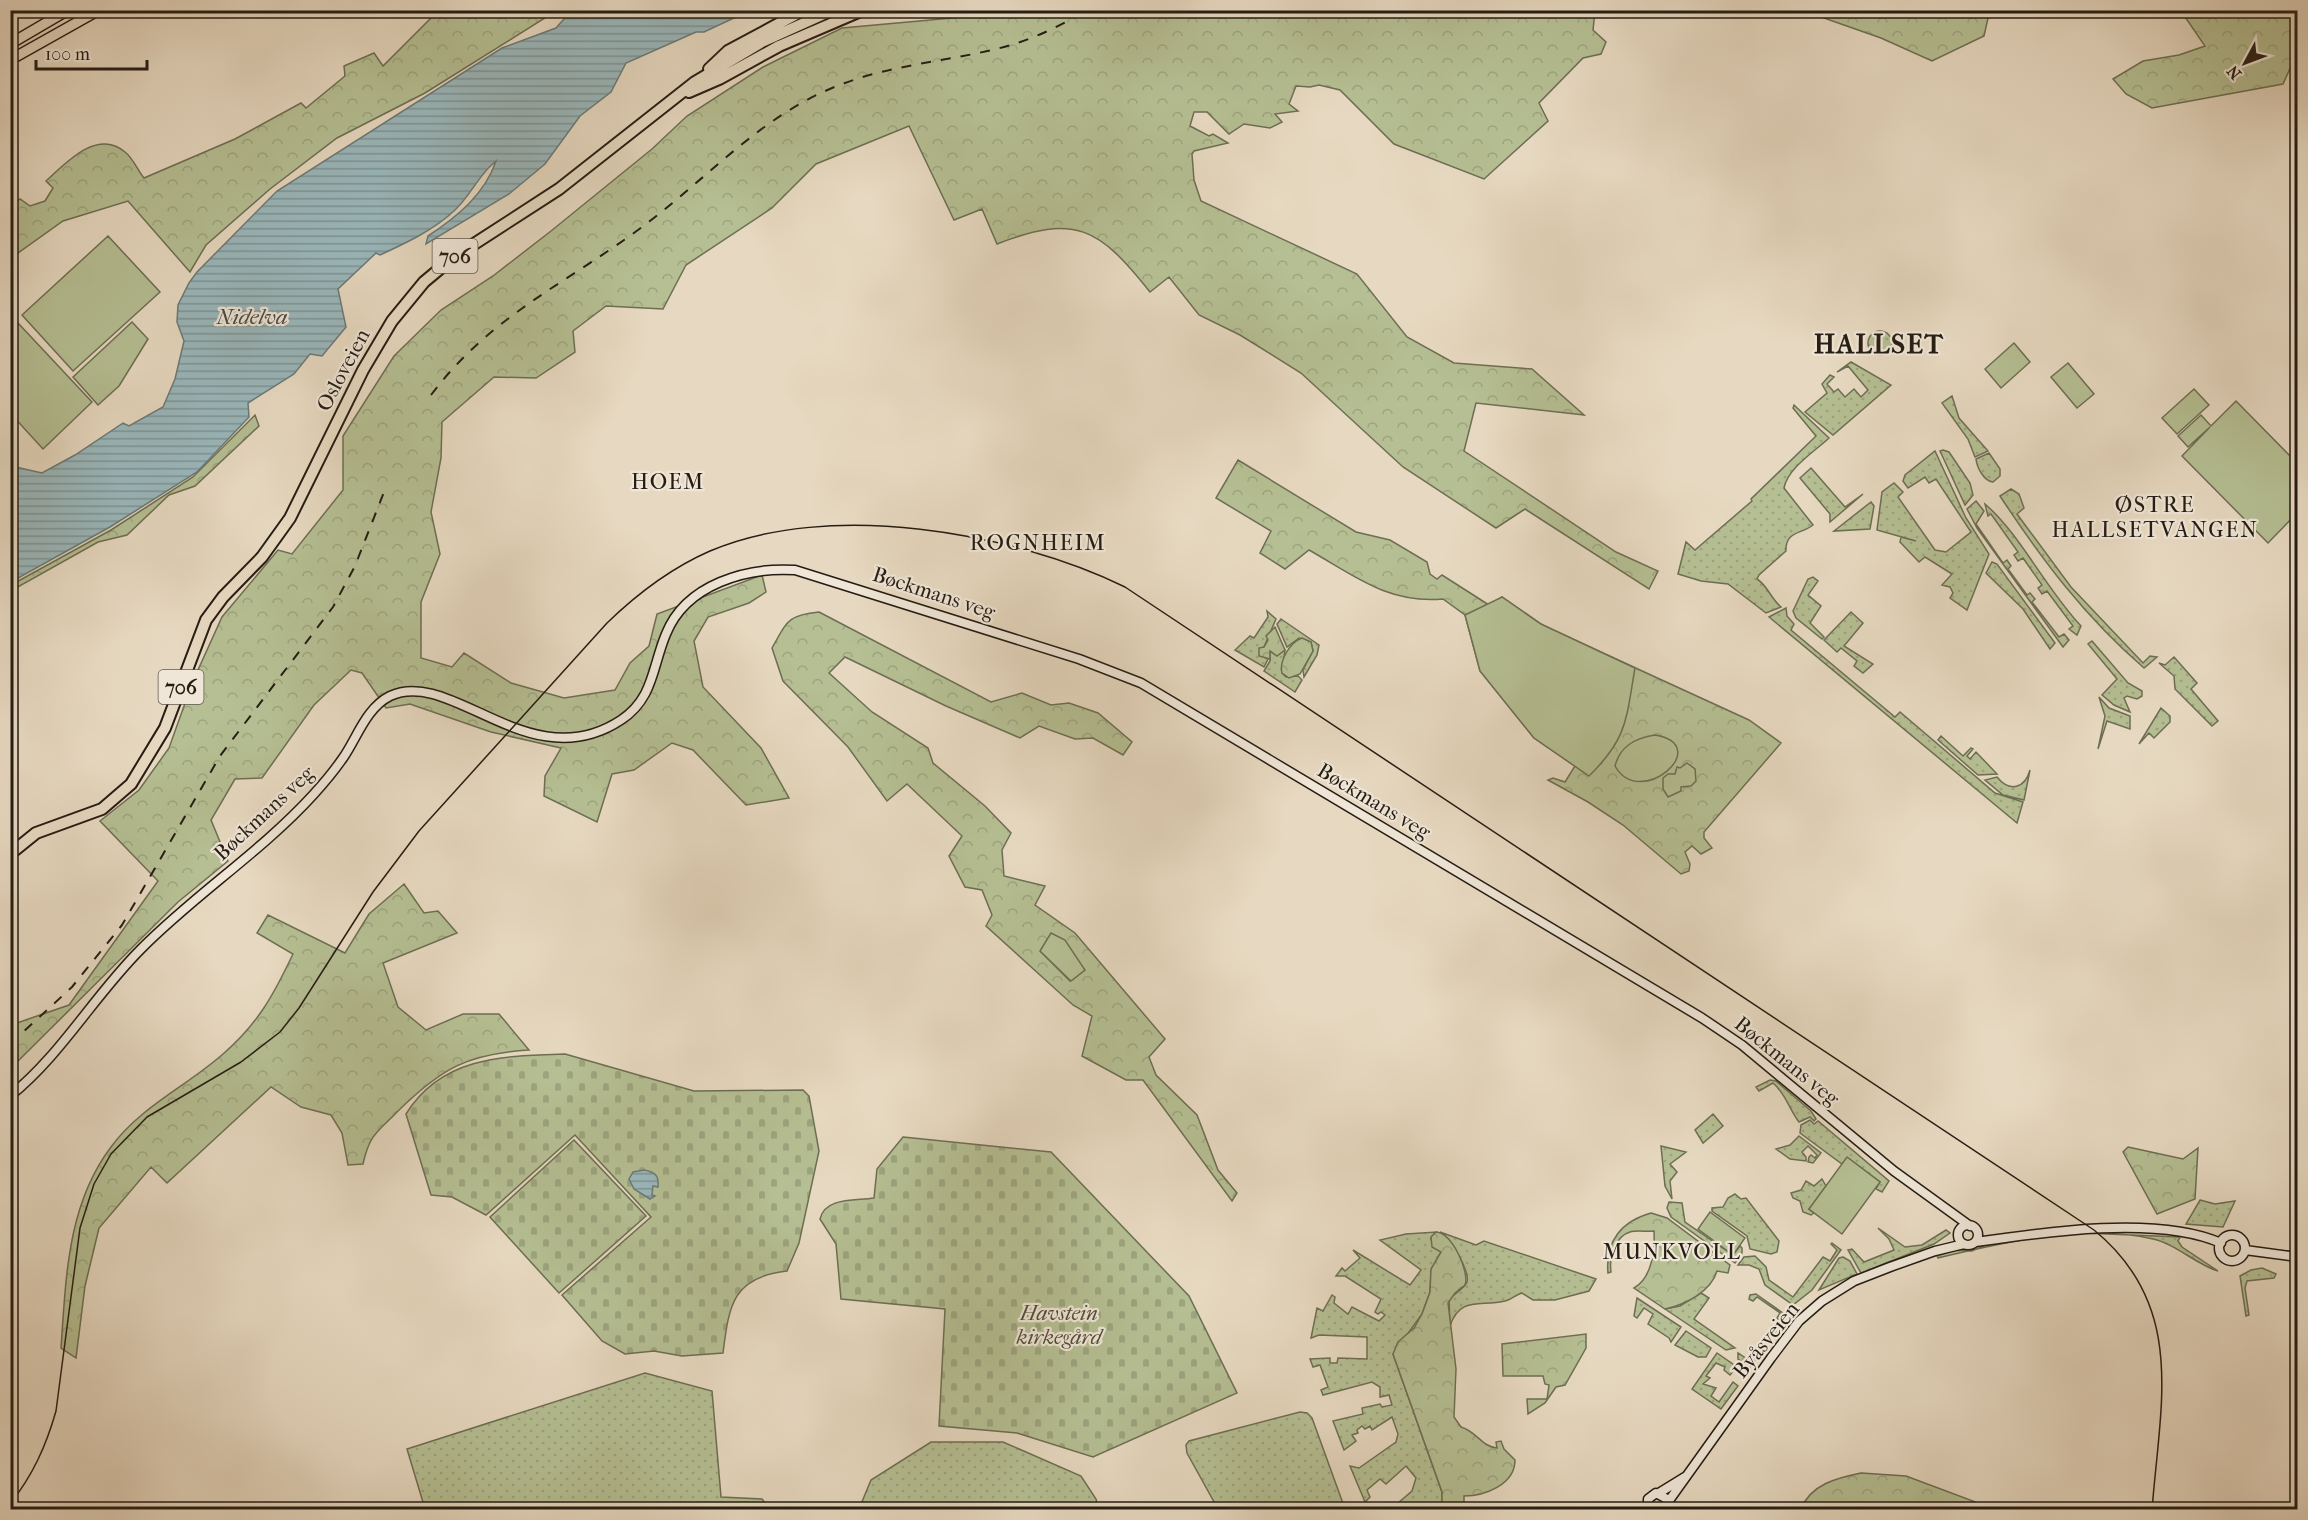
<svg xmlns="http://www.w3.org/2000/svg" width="2308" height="1520" font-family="'IM FELL French Canon',serif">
	<defs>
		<pattern id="grass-dots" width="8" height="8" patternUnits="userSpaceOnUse" patternTransform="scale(1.5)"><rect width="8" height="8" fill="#b5bf93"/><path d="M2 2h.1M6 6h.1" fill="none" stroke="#9ca47e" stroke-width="1.8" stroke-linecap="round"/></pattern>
		<pattern id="forest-crowns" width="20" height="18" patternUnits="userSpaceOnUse" patternTransform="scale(1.5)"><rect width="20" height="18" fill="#b5bf93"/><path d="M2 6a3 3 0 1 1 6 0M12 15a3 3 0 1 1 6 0" fill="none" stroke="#9ca47e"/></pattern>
		<pattern id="cemetery-stones" width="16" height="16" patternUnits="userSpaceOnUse" patternTransform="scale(1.5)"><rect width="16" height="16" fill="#b5bf93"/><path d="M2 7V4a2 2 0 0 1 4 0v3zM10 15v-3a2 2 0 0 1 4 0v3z" fill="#9ca47e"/></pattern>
		<pattern id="water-rules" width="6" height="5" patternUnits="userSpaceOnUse" patternTransform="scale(1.5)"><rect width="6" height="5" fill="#9ab8bc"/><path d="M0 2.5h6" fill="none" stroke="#7d9598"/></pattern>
	</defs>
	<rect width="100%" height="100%" fill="#e7d9c1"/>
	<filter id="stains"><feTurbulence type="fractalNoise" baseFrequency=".00333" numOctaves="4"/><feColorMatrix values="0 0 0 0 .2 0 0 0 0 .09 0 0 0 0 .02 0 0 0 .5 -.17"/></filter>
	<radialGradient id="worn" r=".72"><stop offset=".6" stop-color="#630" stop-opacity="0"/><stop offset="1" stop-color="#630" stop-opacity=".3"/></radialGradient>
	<!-- grass -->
	<path fill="url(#grass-dots)" stroke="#6d6e53" stroke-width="1.5" d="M1868 343a12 12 0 1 1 24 0a12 12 0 1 1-24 0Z
		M1851,362L1891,385L1833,435L1805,412L1827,393L1822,384L1830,375L1834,377L1827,384L1834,392L1838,389L1845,397L1854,389L1861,397L1868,390L1848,366L1837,372Z
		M1952,396L1959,418L1988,451L1975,457L1968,439L1942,403Z
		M1794,405L1829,438C1814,452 1788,468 1784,488L1813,525C1802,534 1785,531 1786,551L1759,575L1757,579C1768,586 1771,599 1781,607L1766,613L1728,584L1701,581L1678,574L1686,542L1695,550L1752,501L1751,499L1816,436L1793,408Z
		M1943,450L1949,452L1970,483L1973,495L1965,505L1940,451Z
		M1935,451L1966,518L1989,554L1967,610L1950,598L1953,593L1950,587L1942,585L1952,574L1925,557L1919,562L1900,542L1901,537L1916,541L1877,530L1882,492L1894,483L1903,492L1898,497L1935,550L1946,552L1971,532L1936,479L1929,483L1925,477L1908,488L1903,481L1905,475Z
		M1989,453L2000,469V476L1993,482C1984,481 1977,468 1976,459Z
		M1811,468L1845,507L1863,494L1830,522V514L1800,478Z
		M2011,489L2019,494L2024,508L2017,514L2071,587L2143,663L2150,656L2157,657L2144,668C2086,618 2042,560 2000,496Z
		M1976,501L1984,511L1976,524L2003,563L2007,560L2011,566L2008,569L2027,595L2030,593L2035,599L2032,602L2059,637L2064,634L2069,640L2063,647L1977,528L1967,509Z
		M1871,502L1874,506L1870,529L1834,531Z
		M1985,504C2020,534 2046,589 2081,626L2077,635L2069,629L2073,626L2047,591L2042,594L2038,588L2042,585L2023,558L2018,561L2014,555L2018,552L1991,514L1988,516Z
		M1992,562L1997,564L2055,643L2050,649L2023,609L1986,573Z
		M1813,577L1818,581L1808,595L1821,606L1810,623L1824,637L1822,639L1796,618L1793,611L1808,579Z
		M1786,608L1787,616L1794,624L1791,630L1895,717L1900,712L1995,793L2023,802L2017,823L1769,617Z
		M1267,611L1276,619L1264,647V657L1268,659L1264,667L1235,650L1250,636L1254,638L1268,617Z
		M1851,612L1863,623L1844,646L1873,664L1863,673L1854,666L1857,661L1841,648L1837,652L1824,640Z
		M1281,619L1319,645L1317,655L1304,677L1303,670L1313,651L1311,642L1299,638L1287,647L1277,624Z
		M2092,641L2128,683L2142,691V696L2137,699L2127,696L2124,698L2130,712L2114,705L2102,695L2117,679L2088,644Z
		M1285,650L1282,673L1286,677L1298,676L1302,680L1295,692L1264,671L1270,661V651Z
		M2174,657L2197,683L2191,689L2218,721L2212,726L2175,689L2174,676L2159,663L2165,665Z
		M2099,697L2109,708L2130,716V729L2107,721L2098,749L2105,716Z
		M2161,708L2170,716V722L2154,738L2149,733L2139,744Z
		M1941,736L1963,756L1971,748L1973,749L1967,756L1970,759L1976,752L1997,774L1978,775L1938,740Z
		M2030,770L2024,800L2003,795L1985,780L1997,777C2010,793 2025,788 2030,770Z
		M1770,1080L1776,1081L1811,1111L1816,1119L1814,1121L1810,1117L1799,1122C1789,1109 1786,1094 1773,1083L1759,1091L1756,1087Z
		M1713,1114L1723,1126L1703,1143L1695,1130Z
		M1810,1120L1814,1124L1818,1121L1889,1181L1882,1192L1876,1189L1880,1182L1848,1158L1842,1164L1800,1133L1801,1125Z
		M1799,1136L1821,1153L1813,1163L1808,1162L1809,1157L1811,1155L1815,1158L1817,1155L1808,1146L1802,1152L1806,1157V1161L1790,1159L1776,1149L1790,1145Z
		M1661,1146L1686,1152L1670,1164L1677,1172L1670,1181L1672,1199L1665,1186Z
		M1822,1179L1826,1186L1809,1209L1814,1213L1811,1215L1803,1212L1800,1201L1793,1198L1791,1193L1801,1190L1806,1181L1814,1186Z
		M1735,1194L1741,1199L1746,1198L1779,1241L1777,1252L1771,1254L1750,1249L1747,1236L1712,1211V1208L1723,1207L1728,1198Z
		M2200,1200L2215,1204L2235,1201L2223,1227L2186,1224Z
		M1669,1202L1682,1203L1685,1222L1733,1255L1740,1246L1742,1248V1253L1735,1263L1671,1217L1667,1208Z
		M1878,1228L1905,1247L1922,1245L1946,1230L1950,1233L1934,1244L1861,1273L1848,1250L1852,1249L1864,1262L1894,1250L1889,1239Z
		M1436,1232L1431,1238L1441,1252L1431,1270L1430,1292L1422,1314L1393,1354L1442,1492V1509H1391L1412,1491L1416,1478L1406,1466L1386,1484L1380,1479L1367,1490L1370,1497L1365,1502L1350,1466L1359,1468L1396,1442L1398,1434L1392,1417L1372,1430L1370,1426L1365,1429L1362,1426L1357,1430L1358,1433L1352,1435L1356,1441L1344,1450L1333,1421L1363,1414L1362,1408L1380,1404L1382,1407L1392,1405L1389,1395L1380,1397V1387L1372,1382L1323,1395L1321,1390L1328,1387L1320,1365L1313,1367L1310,1359L1330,1358V1363H1337L1338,1358L1367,1359V1337L1319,1335L1311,1338L1317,1308L1323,1311L1332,1295L1335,1297L1334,1303L1348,1314L1352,1307L1379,1321L1385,1315L1381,1312L1378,1314L1375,1312L1381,1299L1345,1276H1336L1342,1268L1345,1271L1360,1258L1353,1250L1410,1285L1421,1270L1380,1240L1406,1234Z
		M1440,1232L1476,1245L1484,1241L1596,1279L1589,1291L1555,1300H1533L1522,1293C1515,1295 1511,1300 1505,1301C1480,1307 1460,1296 1450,1326L1449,1299C1454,1294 1465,1288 1467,1282C1470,1271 1450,1237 1440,1232Z
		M2083,1233L2180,1237L2178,1241L2182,1247L2218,1271C2197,1265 2176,1244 2153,1239C2084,1223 2005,1242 1938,1258L1937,1256L1955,1250L1972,1251L1985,1245L2034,1236Z
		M1832,1243L1841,1250L1812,1290L1793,1305L1765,1285L1759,1269L1749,1265H1738L1744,1257L1755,1256L1766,1267L1769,1280L1793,1297L1823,1257L1830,1261L1837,1250L1831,1244Z
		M1843,1257L1850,1261L1857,1274L1819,1290L1839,1258Z
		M2262,1268L2276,1274L2274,1278L2247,1281L2245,1288L2249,1315L2246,1316L2240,1276L2251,1270Z
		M1701,1293L1709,1298L1694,1319L1735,1348L1726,1350L1665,1309L1680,1306Z
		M1756,1294L1787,1316L1750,1367L1738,1359V1353L1753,1363L1782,1322L1777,1318L1780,1313L1757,1297L1753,1301L1749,1299L1750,1295Z
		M1637,1298L1681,1327L1671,1342L1669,1338L1648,1324L1653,1314L1644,1308L1637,1318L1634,1316Z
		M1686,1331L1711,1348L1706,1357H1698L1675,1345Z
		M1717,1353L1737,1367L1730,1375L1724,1370L1725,1367L1716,1363L1706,1376L1710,1378L1703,1384L1716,1388L1711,1396L1719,1402L1733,1382L1738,1386L1721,1409L1692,1389Z
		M645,1373L712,1391L721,1497L762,1499L770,1509H425L407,1449Z
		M1300,1412L1307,1413L1312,1418L1345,1509H1218L1187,1453L1186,1445L1189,1441Z
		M931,1442H1003L1081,1476L1096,1499L1099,1509H859L871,1480Z"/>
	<!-- forest -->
	<path fill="url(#forest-crowns)" stroke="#6d6e53" stroke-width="1.5" fill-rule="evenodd" d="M1821,10H2024L2025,12L1988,18L1984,36L1932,61L1881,38L1821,17Z
		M438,11H556L425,93L337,138L270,189L206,245L190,272L128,201L63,221L11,258V206L20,199L30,206L45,201L53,188L46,181C66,163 97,128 125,152C133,158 138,171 144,178L235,139L301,103L306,108L345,76L344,66L374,53L383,66Z
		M984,11H1595L1593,30L1606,42L1601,54L1583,58L1539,103L1548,121L1484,179L1394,144L1340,90L1319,85L1310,87L1296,86L1289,104L1298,111L1275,114L1282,122L1270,128L1244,124L1229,134L1207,112H1194L1190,126L1209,136L1213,134L1228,143L1194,151L1192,154L1194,180L1201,201L1357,274L1407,337L1454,363L1532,369L1584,415L1476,403L1464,451L1616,552L1658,571L1649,589L1525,509L1496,528L1403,467L1301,373L1240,335L1199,315L1169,277L1150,292C1099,228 1076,213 997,244L982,209L954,220L909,126L816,164L772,208L686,265L663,309L606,306L573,331L575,352L536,378L494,377L442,422L441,458L431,512L440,554L421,602V658L452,667L464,653L511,683L564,698L615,690L630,663L649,646L657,614L762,575L766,592L749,603L708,617L694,641L703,687L761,748L789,798L746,805L693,750L672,743L634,770L612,774L597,822L544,796L545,776L561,748L491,732L410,704L386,708L362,673L351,670L314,705L262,778L235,779L211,820L228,861L178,902L11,1068V1025L69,1005L158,881L100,821L139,790L169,748L193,681L222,617L278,550L292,554L343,490V436L394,356L441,310L493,276L551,231L652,149L687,116L763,67L842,28L974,16Z
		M2181,11H2297V53L2283,84L2152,108L2126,94L2113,79L2143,61L2179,55L2205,46Z
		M255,415L259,426L195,486L169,495L127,535L98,542L14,589L11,594V585L111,530L193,477Z
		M1238,460L1356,532L1390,540L1427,562L1430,574L1437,579L1442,575L1489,605L1502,597L1544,626L1749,720L1781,743L1704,832V838L1712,848L1701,854L1692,846L1685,852L1690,864L1689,871L1681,874L1623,825L1588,802L1548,780L1553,778L1565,782L1575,766L1534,738L1480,671L1465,615L1443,599C1388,604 1355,576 1309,550L1285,569L1260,553L1271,531L1216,498Z
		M819,612L991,702L1022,693L1051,705L1069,703L1098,713L1132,742L1123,755L1093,738L1075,739L1039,726L1020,738L946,706L845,657L829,673L872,712L928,748L933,763L985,806L1011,833L1002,850L1004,876L1045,886L1035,905L1075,933L1165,1039L1149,1057L1156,1075L1197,1115L1218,1170L1237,1193L1232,1201L1143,1080H1126L1082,1056L1092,1016L1073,1005L986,926L992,915L982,890L965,887L949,856L962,836L907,784L887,801L848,747L783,681L772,648C787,622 787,615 819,612ZM1040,951L1084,969V970L1070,981Z
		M1275,627L1285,650L1277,656L1270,651V659L1259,656V648L1264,647L1268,640L1266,636Z
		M1302,638L1311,642L1313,651L1300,674L1289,678L1282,673C1279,661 1290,642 1302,638Z
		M404,884L424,913L438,911L457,933L383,963L398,1007L426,1030L463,1014H499L529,1050C467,1054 442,1068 398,1111C377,1133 370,1133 363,1164L348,1165L342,1133L331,1115L301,1107L271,1087L167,1183L151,1167L99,1228L85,1286L76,1358L61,1348C66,1279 67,1205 111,1147C140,1107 187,1086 223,1054C258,1024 274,994 293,954L257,933L268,915L345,953L369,914Z
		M2128,1147L2183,1159L2198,1148L2195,1199L2157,1214L2123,1152Z
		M1651,1213L1667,1218L1730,1265L1728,1273L1717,1271C1711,1292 1684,1305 1665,1309L1634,1288C1652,1278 1655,1250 1654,1231C1647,1232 1637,1230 1630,1232C1615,1236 1609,1259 1611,1272L1608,1273C1605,1241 1622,1221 1651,1213Z
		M1436,1232C1452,1232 1470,1273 1465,1285L1455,1293L1448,1303L1456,1369L1454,1417L1461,1427C1476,1431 1482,1447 1497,1448L1496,1442L1501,1441L1504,1449L1515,1460C1515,1485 1484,1496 1464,1496V1509H1442V1492L1393,1354L1398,1342L1414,1328L1422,1314L1430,1292L1431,1269L1441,1252L1432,1247L1431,1237Z
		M1586,1334V1348L1565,1385L1556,1387L1545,1403L1528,1414L1527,1399H1547L1549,1385L1545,1384L1543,1376H1503L1502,1344Z
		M1861,1473L1906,1476L1989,1507L1990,1509H1801C1811,1484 1837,1478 1861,1473Z"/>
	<!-- cemetery -->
	<path fill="url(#cemetery-stones)" stroke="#6d6e53" stroke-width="1.5" d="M565,1054L694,1091L803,1090L809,1096L819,1151L799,1243L787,1271C732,1277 729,1306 723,1353L682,1356L654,1351L625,1354L602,1341L562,1295L651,1217L575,1135L486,1215L452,1197L431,1195L406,1114C442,1056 504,1056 565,1054Z
		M903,1137L1051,1152L1189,1296L1237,1393L1093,1457L1017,1433L939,1426L945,1309L841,1299L836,1244L820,1219C825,1197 855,1201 874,1198L877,1169Z
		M574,1140L646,1216L559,1293L490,1217Z"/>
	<!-- pitch -->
	<path fill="#b5bf93" stroke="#6d6e53" stroke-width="1.5" d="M108,236L160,292L73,371L22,315Z
		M132,322L148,339L119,386L98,405L73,377Z
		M18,323L92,402L43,449L11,414V330Z
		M2014,343L2030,362L2001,388L1985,369Z
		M2068,363L2094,394L2077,408L2051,377Z
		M2194,389L2209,405L2177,434L2162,418Z
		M2236,401L2297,463V513L2268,543L2182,456L2210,427L2188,447L2178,436L2201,415L2211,426Z
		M1502,597L1541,624L1635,668C1626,719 1628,738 1589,776L1534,738L1480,671L1465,615Z
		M1655,735C1715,745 1640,811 1615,766C1620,746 1635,738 1655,735Z
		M1687,763L1695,769L1696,781L1691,786L1681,787V791L1668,797L1663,789V778L1668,774H1675L1677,767L1680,768Z
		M1051,933L1065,940L1085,970L1071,981L1040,951Z
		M1847,1157L1880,1182L1842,1234L1809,1209Z
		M1710,1212L1745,1238L1733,1255L1698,1229Z"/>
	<!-- water -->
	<path fill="url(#water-rules)" stroke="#6b7a78" stroke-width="1.5" d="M571,11H749L704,32H696L626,63L611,92L580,116L545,164L509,194L426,244L428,236C457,217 485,194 496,161C479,174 471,195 455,210C434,230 406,243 380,255L376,253L338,289L346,327L322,356L310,354L294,374L248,403L249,417L197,472L110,527L11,582V466L42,473L75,455L123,423L129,426L163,407L175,379L184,341L177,322L178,305L189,283L197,272L277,191L502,48L556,28Z
		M644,1170C655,1172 659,1175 658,1187L653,1186L652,1195L655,1196L650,1199L634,1189L629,1179L633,1172Z"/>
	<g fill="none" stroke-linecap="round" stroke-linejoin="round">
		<defs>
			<path id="secondary" d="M10,1096C61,1055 94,996 140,950C194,895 261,852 313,795C324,783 334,771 343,758C357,738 366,708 390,696C452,667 530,780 621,720C654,698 652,667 666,634C686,584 747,567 795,570L1079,659L1141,683L1702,1018L1742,1045L1894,1171L1970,1226
				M1958 1235a10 10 0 1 1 20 0a10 10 0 1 1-20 0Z
				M2219 1248a13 13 0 1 1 26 0a13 13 0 1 1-26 0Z
				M1976,1242C2044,1232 2158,1215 2221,1243
				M2245,1250L2298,1257
				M1659,1493L1685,1477
				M1668,1502L1771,1358L1799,1321L1822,1301L1854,1281L1890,1267L1935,1251L1964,1244
				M1648,1510V1499L1656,1493L1667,1499V1510"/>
			<path id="primary" d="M10,44L68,10
				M10,60L99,10"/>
			<path id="highway" d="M709,69L728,51L804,10
				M689,92L719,79L779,46L863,10
				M10,854L36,833L102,809L131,784L165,728L206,620L223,597L262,557L290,518L363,370L392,321L424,282L454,257L559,189L695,82L762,42L833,10"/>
		</defs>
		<!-- secondary casing -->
		<use href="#secondary" stroke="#251c13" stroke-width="11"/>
		<!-- primary casing -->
		<use href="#primary" stroke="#251c13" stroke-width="12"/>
		<!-- highway casing -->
		<use href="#highway" stroke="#251c13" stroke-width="14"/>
		<!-- secondary -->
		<use href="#secondary" stroke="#efe6d7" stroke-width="8"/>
		<!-- primary -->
		<use href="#primary" stroke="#e7d9c1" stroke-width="9"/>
		<!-- highway -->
		<use href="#highway" stroke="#e7d9c1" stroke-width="10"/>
		<!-- tram -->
		<path stroke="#251c13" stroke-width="1.5" d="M10,1504C33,1475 46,1446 56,1411L80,1228L94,1184L111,1154L147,1117L241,1062L280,1032L299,1008L373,892L419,831L607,623C638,593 671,568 710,551C829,500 1013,532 1125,587L2094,1230C2187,1306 2160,1404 2152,1510"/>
		<!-- rail -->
		<path stroke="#251c13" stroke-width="2" stroke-dasharray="10 10" stroke-linecap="butt" d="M431,395C492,314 568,283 646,224C711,175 766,111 845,83C896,64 951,61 1004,47C1033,39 1061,26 1087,10
			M10,1044L72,987L122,925L220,756L333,607L355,566L384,492"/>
	</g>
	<g text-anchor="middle" stroke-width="4.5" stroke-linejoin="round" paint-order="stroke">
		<!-- shield labels -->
		<g fill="#efe6d7" stroke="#62594e" stroke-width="1.5">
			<rect x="432.5" y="239" width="45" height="34" rx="4.5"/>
			<rect x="158.5" y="670" width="45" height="34" rx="4.5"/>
		</g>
		<g font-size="20" font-weight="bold" fill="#251c13">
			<text x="455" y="263">706</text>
			<text x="181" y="694">706</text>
		</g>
		<!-- street labels -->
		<g font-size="21" fill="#251c13" stroke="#efe6d7">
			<text transform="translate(343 370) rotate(-62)" y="7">Osloveien</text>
			<text transform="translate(934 593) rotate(18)" y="7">Bøckmans veg</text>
			<text transform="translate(1374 801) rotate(31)" y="7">Bøckmans veg</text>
			<text transform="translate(264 813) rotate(-43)" y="7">Bøckmans veg</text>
			<text transform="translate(1787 1061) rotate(39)" y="7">Bøckmans veg</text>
			<text transform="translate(1766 1340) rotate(-51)" y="7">Byåsveien</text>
		</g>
		<!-- park labels -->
		<g font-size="21" font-style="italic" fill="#504d39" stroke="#efe6d7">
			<text x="1059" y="1320">Havstein<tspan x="1059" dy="24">kirkegård</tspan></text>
		</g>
		<!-- water labels -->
		<g font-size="22" font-style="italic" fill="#484b46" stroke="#efe6d7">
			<text x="252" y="324">Nidelva</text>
		</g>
		<!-- neighbourhood labels -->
		<g font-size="22" letter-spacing="1.5" fill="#251c13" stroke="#efe6d7">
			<text x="668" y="489">HOEM</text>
			<text x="2155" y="512">ØSTRE<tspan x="2155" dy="25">HALLSETVANGEN</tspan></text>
			<text x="1038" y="550">ROGNHEIM</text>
			<text x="1672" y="1259">MUNKVOLL</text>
		</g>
		<!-- district labels -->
		<g font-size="27" font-weight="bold" letter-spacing="1.5" fill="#251c13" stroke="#efe6d7">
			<text x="1879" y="353">HALLSET</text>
		</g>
	</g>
	<!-- margin -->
	<rect width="2308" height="1520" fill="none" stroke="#e7d9c1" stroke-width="36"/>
	<rect x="12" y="12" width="2284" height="1496" fill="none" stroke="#251c13" stroke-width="3"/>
	<rect x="18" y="18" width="2272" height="1484" fill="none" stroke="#251c13" stroke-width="1.5"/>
	<!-- north arrow -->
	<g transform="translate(2245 63) rotate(229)" stroke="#efe6d7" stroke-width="4.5" paint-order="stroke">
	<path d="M0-4.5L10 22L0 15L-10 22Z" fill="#251c13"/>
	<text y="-9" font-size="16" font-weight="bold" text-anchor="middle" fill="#251c13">N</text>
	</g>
	<!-- scale -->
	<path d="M36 60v9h111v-9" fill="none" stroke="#251c13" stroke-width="3"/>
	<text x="45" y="60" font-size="18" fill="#251c13" stroke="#efe6d7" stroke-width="4.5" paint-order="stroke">100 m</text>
	<rect width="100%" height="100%" filter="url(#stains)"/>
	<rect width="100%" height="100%" fill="url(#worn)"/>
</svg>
